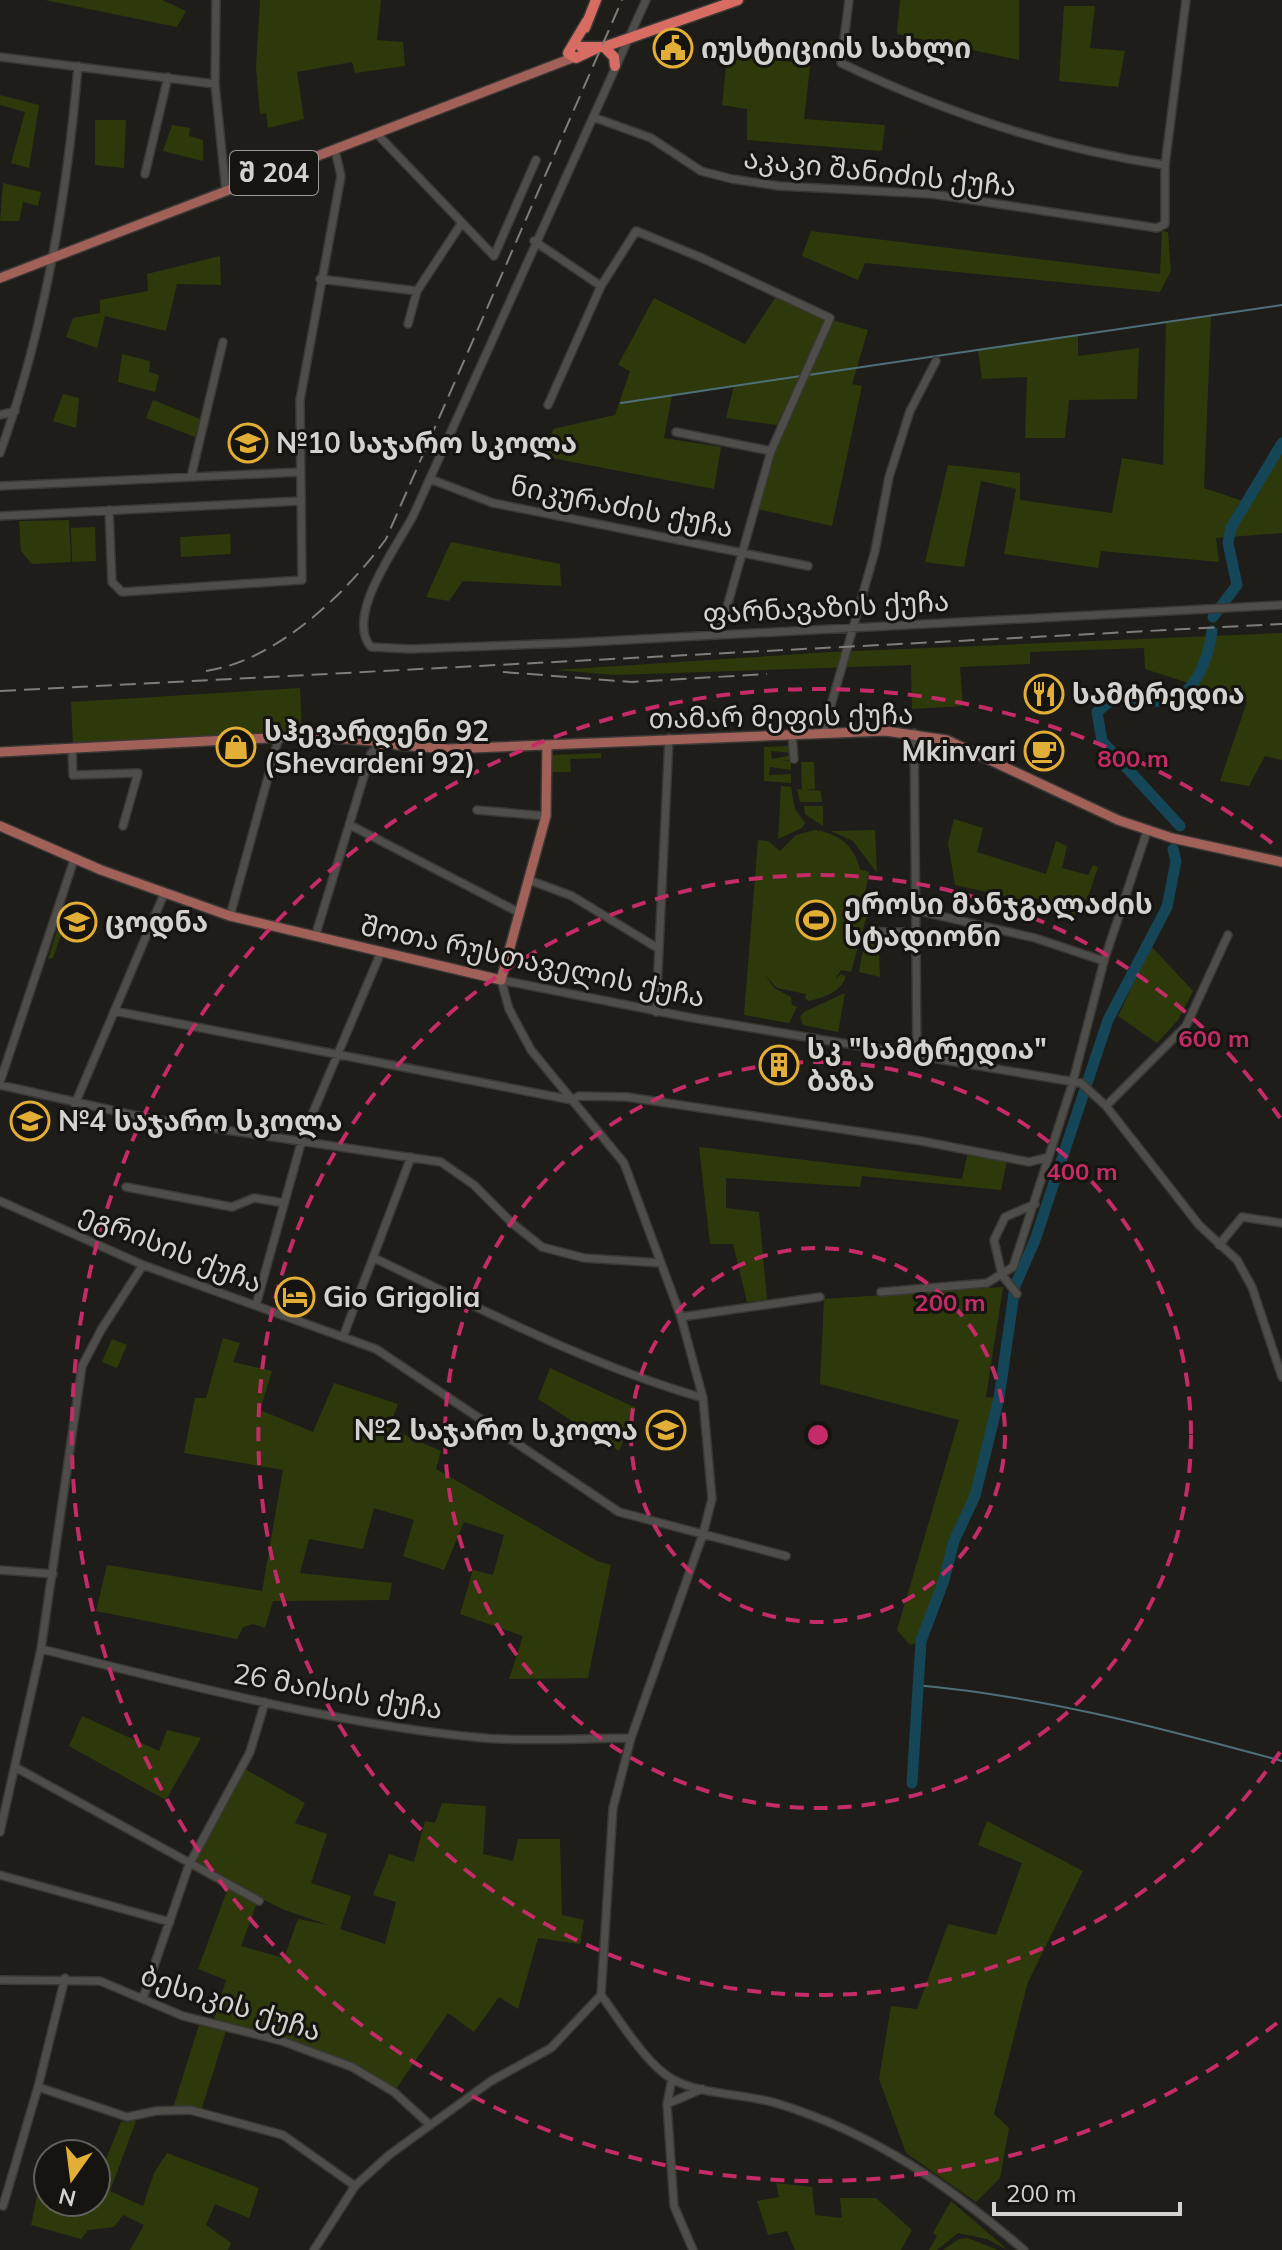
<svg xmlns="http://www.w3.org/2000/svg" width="1282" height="2250" font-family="Mulish,'Noto Sans Georgian',sans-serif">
	<rect width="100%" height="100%" fill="#1f1d19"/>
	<!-- green -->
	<path fill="#2e390b" d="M45,0H162L186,11L177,27Z
		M260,0H381L377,40L403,42L405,66L355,73L352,62L297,72L304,119L268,128L266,113L260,114L256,68Z
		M900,0H1019V60L897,34Z
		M1064,6H1095L1090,48L1125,51L1118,87L1059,81Z
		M813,41L804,119L885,125L882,151L747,140V109L722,105L727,57L794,62L797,43Z
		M0,95L39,105L29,168L11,163L25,112L0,105Z
		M95,120H126L124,168L95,165Z
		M172,125L190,128L189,136L203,140V161L163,151Z
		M3,183L41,192L38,206L23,202L19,221H0Z
		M811,231L1160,274L1162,231L1168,232L1171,271L1160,292L865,263L858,280L802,256Z
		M220,256L221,285L177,284L166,331L105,316L97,348L66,337L73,318L100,313V300L148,291L147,274Z
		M654,298L745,344L775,298L826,318L777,425L726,418L734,386L672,395L664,438L721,447L714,489L546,457L553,429L615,415L630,371L618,365Z
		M1211,316L1204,488L1246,502L1282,443V533L1216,538L1219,562L1101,551L1098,568L1004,554L1016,489L981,481L964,567L925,562L948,465L1020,473V500L1112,513L1122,458L1163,465L1166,323Z
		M832,320L868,330L852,384L862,386L832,526L758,509L774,451Z
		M1078,335V356L1139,348L1137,399L1069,400L1065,438H1025L1027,377L982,379L978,350Z
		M122,354L150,361L149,372L159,375L155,392L118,382Z
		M63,394L79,398L76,428L53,421Z
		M153,400L200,419L195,437L146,418Z
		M69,520L71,562L32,564L21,551L19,521Z
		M95,527L96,561L72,562L71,528Z
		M230,534L231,554L181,557L180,537Z
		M451,542L560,564L561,586L463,581L449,601L426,597Z
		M1282,633V760L1265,756L1249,786L1220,781L1247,702L1145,669L1144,648L1030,652V664L960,667L963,706L912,709L911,665L614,675L555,670L832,652Z
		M300,688L302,732L73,744L71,702Z
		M791,746L792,753L771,751L772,759L792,755V760L780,761H791V770L770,767L769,775L791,774V783L764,781V747Z
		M601,753V758L570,759L571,772H552V755Z
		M801,762H814L815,789L802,790Z
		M781,786L791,787L795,809L805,823L802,828L778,839Z
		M797,789L821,791L822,802H800Z
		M804,806H823V826L805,814Z
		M954,819L983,828L977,852L1046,874L1056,841L1067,846L1062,868L1088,875L1093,865L1098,867L1087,900L1081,897L1074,920L1042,910L1045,900L1028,897L1027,901L955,885L948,843Z
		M815,830C839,834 854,845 860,869L869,872L863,905L869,908L851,972L841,970L835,979L841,974L846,977C840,992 825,997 809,1001L805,998L806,994L777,988L765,975L774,988L791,997L792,1005L797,1007L789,1023L744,1015L758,840L768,841L780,851L796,835Z
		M875,830L877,873L853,841L831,831Z
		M66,904L70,907L62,931L59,930L62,932L53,958L48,959Z
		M878,934L880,977L859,972L864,944Z
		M1151,946L1193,991L1178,1020L1157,1043L1118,1016Z
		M845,993L838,1032L803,1025L800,1017L804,1012Z
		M699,1147L962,1179L968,1152L1007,1160L1001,1190L862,1176L860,1187L726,1178V1208L759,1212L767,1300L747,1302L733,1244H710Z
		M1003,1287L986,1397L999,1398L975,1496L954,1541L944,1580L921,1641L910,1645L897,1630L959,1420L820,1384L824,1299Z
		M223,1338L240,1343L233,1362L272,1371L260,1410L313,1432L334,1383L398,1404L389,1428L441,1451L436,1469L597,1561L611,1565L588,1678L509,1679L523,1636L460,1614L473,1570L493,1575L504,1535L464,1522L444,1570L403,1556L414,1520L374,1508L363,1549L309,1539L300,1573L392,1583L389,1600L273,1601L265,1628L253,1624L243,1627L237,1639L96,1611L107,1565L262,1591L283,1470L184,1453L195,1398H206Z
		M112,1339L127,1345L117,1368L102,1362Z
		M550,1368L636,1408L619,1451L538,1399Z
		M82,1716L159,1751L167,1730L201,1738L166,1800L69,1746Z
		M245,1769L305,1803L295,1823L327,1834L311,1883L351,1896L340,1929L385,1944L396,1902L373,1895L389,1854L414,1862L425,1821L435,1823L442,1803L486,1806L483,1854L513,1861L518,1839H560L562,1915L584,1920L580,1944L538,1938L518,2009L499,1997L474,2032L448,2013L396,2089L344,2060L213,2022L226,1980L198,1969L228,1888L257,1902L241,1946L284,1958L298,1919L328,1925L282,1909L193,1864Z
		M987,1821L1083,1871L1028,1982L994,2114L1009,2128L1000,2178L976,2202L906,2153L879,2079L891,2006L917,2009L948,1924L996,1935L1022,1863L978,1845Z
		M199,2025L226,2031L201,2111L173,2108Z
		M136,2121L110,2191L143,2206L154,2173L167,2153L259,2188L249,2218L215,2204L206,2225L231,2243L228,2250H130L144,2225L123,2215L114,2227L88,2230L81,2239L31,2225L37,2196L48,2198V2202H96V2154L92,2151L106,2159L121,2122Z
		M776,2183L812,2187L815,2215L842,2218L840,2198H876L912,2230L901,2250H795L787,2231L768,2235L757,2201L779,2197Z
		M951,2201L1001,2244L1007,2250L987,2239L958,2233L937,2250H929L937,2236L933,2233Z
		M968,2238L998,2250H943L959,2239Z"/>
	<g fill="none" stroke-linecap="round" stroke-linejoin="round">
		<!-- stream -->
		<path stroke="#4e707b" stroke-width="2" d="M808,375L1282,305
			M621,403L801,376
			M915,1685C1041,1696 1161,1728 1282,1761"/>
		<!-- river -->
		<path stroke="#154657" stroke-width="11" d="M1213,617L1237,585L1228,543L1231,528L1282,443
			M1180,826L1102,741L1097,712L1116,696C1132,696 1151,703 1166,701C1196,697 1209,655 1212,631
			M912,1783L921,1641L944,1580L954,1541L975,1496L999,1398L1015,1286L1035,1240L1108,1020L1167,907L1176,861L1173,849"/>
		<defs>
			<path id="minor" d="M216,0L215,84L226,192
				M646,0L413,516C398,545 344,616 371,647L410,649L568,643L1282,605
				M849,0L841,63C944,112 1052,149 1165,165
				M0,57L215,84
				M593,117L651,138L701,171L732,179L779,186L932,194L1157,228L1165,224V165L1186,0
				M377,134L494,256L536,160
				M145,174L168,77
				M534,241L601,286
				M320,279L417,291
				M408,324L417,291L461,224
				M548,405L601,286L636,231L702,258L830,318L771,451L719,635
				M0,415L15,411
				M676,432L771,451
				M0,453C45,328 67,197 78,66
				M191,477L223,342
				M430,479L493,503L808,566
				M0,486L301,472
				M109,510L112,582L122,592L302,580L300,400L341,176L335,150
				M0,516L301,501
				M823,733L875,551L889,477L910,411L936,361
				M914,733L917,1056
				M792,734L794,759
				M72,749L73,775L138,773L123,826
				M477,810L546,816
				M350,825L520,913
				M529,880L572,896L659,949
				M915,910L1035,938L1104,961
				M230,916L279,737
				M879,932H916
				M315,937L371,753L380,746
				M114,1011L572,1100L579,1096L627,1097L921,1141L1029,1162L1045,1158
				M656,1012L669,738
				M0,1082L74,860
				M0,1085L151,1119L441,1162L474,1185L512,1223L542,1247L584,1258L661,1263
				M75,1104L164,894
				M1106,1106L1186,1026L1228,935
				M126,1187L232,1207L254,1198L284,1203
				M0,1201L143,1265L376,1349L619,1512L786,1556
				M1219,1245L1242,1217L1282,1223
				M374,1258C481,1309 589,1365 703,1398
				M881,1292L987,1283L1013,1267L1072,1085L1104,961L1147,831
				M1017,1294L1002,1275L994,1240L1005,1217L1035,1204
				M256,1305L303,1136L381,952
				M681,1317L820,1297
				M343,1337L411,1157
				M0,1570L53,1574
				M41,1649C187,1685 334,1724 484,1738C532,1742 583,1738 631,1738
				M15,1767L259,1901
				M0,1832L41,1649L82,1366L101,1330L143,1265
				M0,1875L170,1922
				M0,1980L100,1981L183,2016L282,2041L352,2067L394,2092L430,2125
				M143,1998L189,1865L250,1752L265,1702
				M672,2079L667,2104L674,2206L693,2250
				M38,2087L127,2117L156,2111L190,2110L283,2135L355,2186
				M667,2104L702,2089
				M3,2206L38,2087L65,1978
				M314,2250L355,2186L389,2155L491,2081L551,2048L601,1995
				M1024,2250C948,2185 875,2134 779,2104C745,2093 703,2096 672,2079C646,2064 619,2019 601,1995L613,1808L631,1738L703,1534L712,1499L703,1398L681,1317L624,1163L531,1050L509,1009L501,980L687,1017L1081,1083L1106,1106L1199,1225L1237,1260L1252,1287L1282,1377"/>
			<path id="major" d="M0,278L572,58
				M386,741L383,747L373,741L379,739L397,745L448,749L886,731L947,740L1118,820L1172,838L1282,862
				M0,752L305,736L373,741
				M0,826L101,870L230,916L501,980L546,816L547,745"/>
			<path id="highway" d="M587,21L568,53L576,58L595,49
				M585,28L596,0
				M581,47H604L738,0
				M604,47L614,57L615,66"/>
		</defs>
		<!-- minor casing -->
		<use href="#minor" stroke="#393835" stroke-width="10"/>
		<!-- major casing -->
		<use href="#major" stroke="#393835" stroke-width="12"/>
		<!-- highway casing -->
		<use href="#highway" stroke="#393835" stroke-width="13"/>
		<!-- minor -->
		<use href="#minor" stroke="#4f4d49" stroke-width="7"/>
		<!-- major -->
		<use href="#major" stroke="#a16058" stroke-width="9"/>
		<!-- highway -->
		<use href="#highway" stroke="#d76d62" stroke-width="10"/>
		<!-- rail -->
		<path stroke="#7e7d79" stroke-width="2" stroke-dasharray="16 8" stroke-linecap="butt" d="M206,671C276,661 346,594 386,539L622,0
			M503,672L632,682L767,674
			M0,691L1282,624"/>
	</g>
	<!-- distance rings -->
	<g fill="none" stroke="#c42b67" stroke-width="4" stroke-dasharray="14 10">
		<circle cx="818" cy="1435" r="187"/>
		<circle cx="818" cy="1435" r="373"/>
		<path d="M1280 1752A560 560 0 1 1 1280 1118"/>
		<path d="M1277 2023A746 746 0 1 1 1277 847"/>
	</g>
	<!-- icons -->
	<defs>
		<symbol id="civic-ring" viewBox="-11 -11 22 22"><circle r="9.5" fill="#161410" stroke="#e3ae35" stroke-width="1.5"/><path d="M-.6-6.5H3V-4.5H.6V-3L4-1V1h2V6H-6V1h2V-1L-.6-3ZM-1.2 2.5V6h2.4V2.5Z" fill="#e3ae35"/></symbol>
		<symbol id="school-ring" viewBox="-11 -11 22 22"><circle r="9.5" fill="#161410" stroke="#e3ae35" stroke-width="1.5"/><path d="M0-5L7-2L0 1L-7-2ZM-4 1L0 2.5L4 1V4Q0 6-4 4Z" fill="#e3ae35"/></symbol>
		<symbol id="restaurant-ring" viewBox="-11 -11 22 22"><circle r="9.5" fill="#161410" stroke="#e3ae35" stroke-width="1.5"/><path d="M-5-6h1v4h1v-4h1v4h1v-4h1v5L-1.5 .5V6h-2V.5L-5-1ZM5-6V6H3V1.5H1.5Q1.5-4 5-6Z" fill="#e3ae35"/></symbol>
		<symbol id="shop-ring" viewBox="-11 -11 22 22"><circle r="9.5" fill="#161410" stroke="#e3ae35" stroke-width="1.5"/><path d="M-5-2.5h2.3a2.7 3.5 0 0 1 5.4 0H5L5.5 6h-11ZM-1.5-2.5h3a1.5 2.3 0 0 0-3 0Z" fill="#e3ae35"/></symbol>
		<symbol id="cafe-ring" viewBox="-11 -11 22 22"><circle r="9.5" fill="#161410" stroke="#e3ae35" stroke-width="1.5"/><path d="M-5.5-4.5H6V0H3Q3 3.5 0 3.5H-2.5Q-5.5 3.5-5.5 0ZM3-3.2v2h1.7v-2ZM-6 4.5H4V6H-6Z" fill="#e3ae35"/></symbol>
		<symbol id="stadium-ring" viewBox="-11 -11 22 22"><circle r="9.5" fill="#161410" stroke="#e3ae35" stroke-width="1.5"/><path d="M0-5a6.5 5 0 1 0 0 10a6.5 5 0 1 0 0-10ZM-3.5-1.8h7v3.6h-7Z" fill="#e3ae35"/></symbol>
		<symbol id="building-ring" viewBox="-11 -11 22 22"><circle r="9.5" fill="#161410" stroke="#e3ae35" stroke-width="1.5"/><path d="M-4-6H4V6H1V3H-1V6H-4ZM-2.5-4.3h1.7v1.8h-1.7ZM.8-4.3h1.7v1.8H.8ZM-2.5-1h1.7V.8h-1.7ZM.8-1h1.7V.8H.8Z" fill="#e3ae35"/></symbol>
		<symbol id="hotel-ring" viewBox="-11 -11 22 22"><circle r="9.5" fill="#161410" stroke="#e3ae35" stroke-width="1.5"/><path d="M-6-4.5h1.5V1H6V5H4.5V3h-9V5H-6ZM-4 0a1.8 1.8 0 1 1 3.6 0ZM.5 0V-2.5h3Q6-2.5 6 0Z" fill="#e3ae35"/></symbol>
	</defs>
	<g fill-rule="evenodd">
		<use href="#civic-ring" x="651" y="26" width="44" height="44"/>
		<use href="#school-ring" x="226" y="421" width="44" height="44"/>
		<use href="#restaurant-ring" x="1022" y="672" width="44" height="44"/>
		<use href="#shop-ring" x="214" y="725" width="44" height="44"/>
		<use href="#cafe-ring" x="1022" y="729" width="44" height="44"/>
		<use href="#stadium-ring" x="794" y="898" width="44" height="44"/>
		<use href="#school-ring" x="55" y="900" width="44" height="44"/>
		<use href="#building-ring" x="757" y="1043" width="44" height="44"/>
		<use href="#school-ring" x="8" y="1099" width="44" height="44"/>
		<use href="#hotel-ring" x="273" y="1275" width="44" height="44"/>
		<use href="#school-ring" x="644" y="1408" width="44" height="44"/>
	</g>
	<g text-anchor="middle" stroke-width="6" stroke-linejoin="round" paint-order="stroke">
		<!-- shield labels -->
		<rect fill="#161410" stroke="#9a9996" stroke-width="2" x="230" y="151" width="88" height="44" rx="6"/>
		<g font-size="26" font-weight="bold" fill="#d3d2cf">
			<text x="274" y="182">შ 204</text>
		</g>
		<!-- poi labels -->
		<g font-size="28" font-weight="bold" fill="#d3d2cf" stroke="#161410" text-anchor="start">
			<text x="701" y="58">იუსტიციის სახლი</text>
			<text x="276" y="453">№10 საჯარო სკოლა</text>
			<text x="1072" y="704">სამტრედია</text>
			<text x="264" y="741">სჰევარდენი 92<tspan x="264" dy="32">(Shevardeni 92)</tspan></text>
			<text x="1016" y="761" text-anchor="end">Mkinvari</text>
			<text x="844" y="914">ეროსი მანჯგალაძის<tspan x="844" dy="32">სტადიონი</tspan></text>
			<text x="105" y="932">ცოდნა</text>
			<text x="807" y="1059">სკ "სამტრედია"<tspan x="807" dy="32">ბაზა</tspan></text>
			<text x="58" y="1131">№4 საჯარო სკოლა</text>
			<text x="323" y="1307">Gio Grigolia</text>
			<text x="638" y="1440" text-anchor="end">№2 საჯარო სკოლა</text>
		</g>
		<!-- street labels -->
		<g font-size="28" fill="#d3d2cf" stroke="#161410">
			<text transform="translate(880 172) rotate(6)" y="10">აკაკი შანიძის ქუჩა</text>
			<text transform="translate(622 506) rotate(11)" y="10">ნიკურაძის ქუჩა</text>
			<text transform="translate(826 607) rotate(-3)" y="10">ფარნავაზის ქუჩა</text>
			<text transform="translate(781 716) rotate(-1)" y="10">თამარ მეფის ქუჩა</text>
			<text transform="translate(533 961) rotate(12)" y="10">შოთა რუსთაველის ქუჩა</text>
			<text transform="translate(171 1248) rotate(22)" y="10">ეგრისის ქუჩა</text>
			<text transform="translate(338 1691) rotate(10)" y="10">26 მაისის ქუჩა</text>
			<text transform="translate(231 2003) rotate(18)" y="10">ბესიკის ქუჩა</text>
		</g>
	</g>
	<circle cx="818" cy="1435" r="12" fill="#c42b67" stroke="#161410" stroke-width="4"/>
	<g font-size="24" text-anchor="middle" font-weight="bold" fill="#c42b67" stroke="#161410" stroke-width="6" stroke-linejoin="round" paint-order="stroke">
		<text x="1133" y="767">800 m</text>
		<text x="1214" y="1047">600 m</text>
		<text x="1082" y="1180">400 m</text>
		<text x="950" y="1311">200 m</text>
	</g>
	<!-- north arrow -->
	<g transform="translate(72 2178) rotate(194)"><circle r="38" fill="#161410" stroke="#62605c" stroke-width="2"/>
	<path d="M0-6L14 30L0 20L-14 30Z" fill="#e3ae35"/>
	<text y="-12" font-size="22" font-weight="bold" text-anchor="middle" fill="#d3d2cf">N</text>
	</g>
	<!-- scale -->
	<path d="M994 2202v12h186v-12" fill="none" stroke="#d3d2cf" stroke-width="4"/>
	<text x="1006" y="2202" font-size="24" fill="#d3d2cf" stroke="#161410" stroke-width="6" paint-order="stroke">200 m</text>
</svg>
